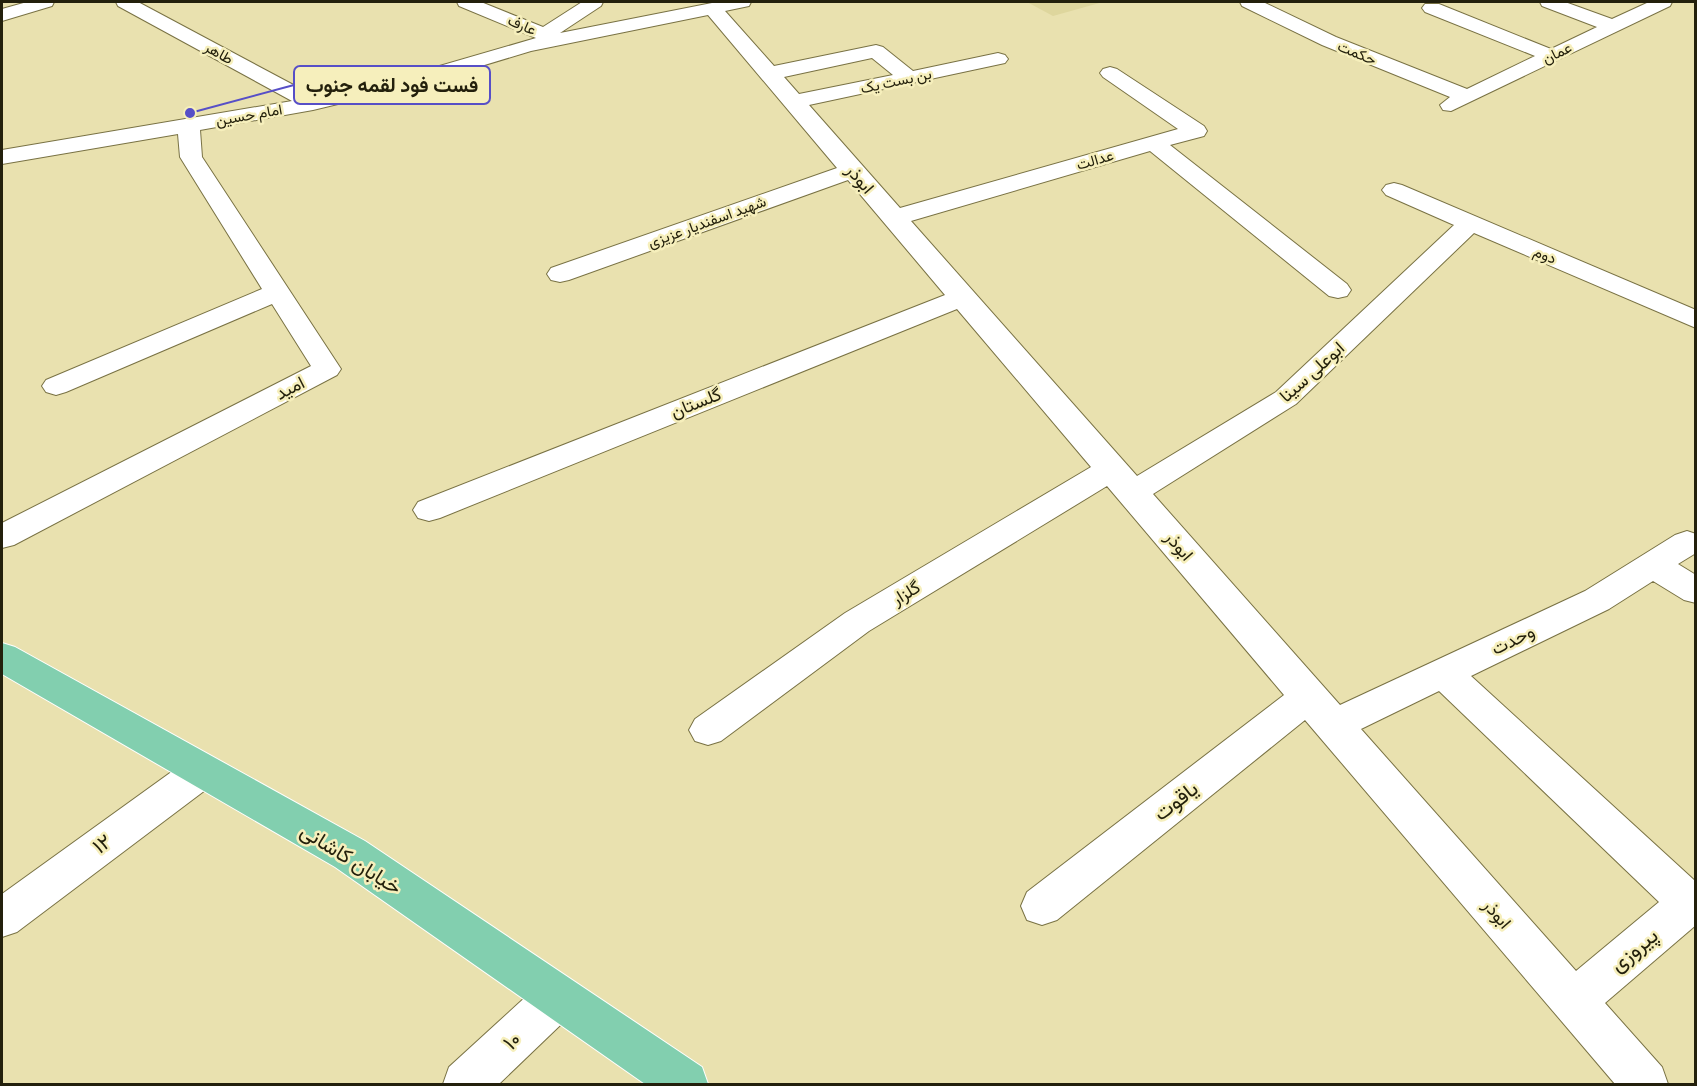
<svg xmlns="http://www.w3.org/2000/svg" width="1697" height="1086" font-family="'IBM Plex Serif',Vazirmatn,serif">
	<rect width="100%" height="100%" fill="#e9e1af"/>
	<!-- built -->
	<path fill="#ded69d" d="M1027,2H1103L1053,16Z"/>
	<g fill="none" stroke-linecap="round" stroke-linejoin="round">
		<defs>
			<path id="minor" d="M27,2H54L52,6L2,21V9Z
				M116,2H138L316,97L412,74L536,38L459,6L457,2H481L543,27L582,2H603L601,6L560,33L717,2H751L749,6L725,11L774,66L876,45L883,47L913,71L998,53L1005,55L1008,59L1005,63L809,105L900,208L1178,129L1103,77L1100,73L1103,69L1110,67L1117,69L1204,126L1207,131L1204,136L1170,145L1347,284L1351,290L1347,296L1338,298L1329,296L1150,151L911,221L1137,476L1276,392L1454,225L1386,195L1382,190L1386,185L1394,183L1402,185L1696,310V328L1474,233L1296,404L1153,494L1340,705L1585,591L1675,535L1687,531L1696,534V553L1678,564L1696,575V603L1684,600L1653,581L1609,609L1471,676L1694,880L1696,879V925L1605,1003L1662,1067L1668,1084H1615L1305,720L1057,920L1042,925L1027,920L1021,906L1027,892L1284,695L1107,486L869,631L721,741L708,745L695,741L689,730L695,719L845,613L1091,467L957,309L440,518L429,521L418,518L413,510L418,502L945,295L848,180L569,280L560,282L551,280L547,274L551,268L837,168L708,15L531,51L425,83L313,110L200,130L202,157L341,369L337,375L14,545L2,548V523L311,366L272,304L66,392L56,395L46,392L42,386L46,380L262,289L180,157L178,134L2,164V150L292,101L118,6ZM872,58L893,75L799,94L784,77ZM1439,691L1659,902L1576,971L1361,729Z
				M1240,2H1263L1336,37L1467,89L1535,56L1425,12L1422,8L1425,4H1439L1551,49L1597,27L1542,6L1540,2H1565L1612,19L1649,2H1672L1670,6L1451,111L1443,110L1440,105L1450,97L1322,45L1242,6Z
				M202,755L216,760L221,771L216,782L17,932L2,937V894L188,760Z
				M558,975L574,982L580,997L574,1012L499,1084H443L449,1067L542,982Z"/>
			<path id="major" d="M2,643L15,647L365,841L702,1067L708,1084H645L335,867L2,674Z"/>
		</defs>
		<!-- minor casing -->
		<use href="#minor" stroke="#797244" stroke-width="2"/>
		<!-- major casing -->
		<use href="#major" stroke="#fff" stroke-width="2"/>
		<!-- minor -->
		<use href="#minor" fill="#fff" fill-rule="evenodd"/>
		<!-- major -->
		<use href="#major" fill="#82cfaf" fill-rule="evenodd"/>
	</g>
	<g text-anchor="middle" stroke-width="5" stroke-linejoin="round" paint-order="stroke">
		<!-- far-street labels -->
		<g font-size="15" fill="#23200c" stroke="#f6efbc">
			<text transform="translate(522 25) rotate(23)" y="5">عارف</text>
			<text transform="translate(219 53) rotate(29)" y="5">طاهر</text>
			<text transform="translate(1357 53) rotate(22)" y="5">حکمت</text>
			<text transform="translate(1557 53) rotate(-26)" y="5">عمان</text>
			<text transform="translate(896 81) rotate(-12)" y="5">بن بست یک</text>
			<text transform="translate(249 115) rotate(-10)" y="5">امام حسین</text>
			<text transform="translate(1095 160) rotate(-16)" y="5">عدالت</text>
			<text transform="translate(707 222) rotate(-20)" y="5">شهید اسفندیار عزیزی</text>
			<text transform="translate(1545 255) rotate(23)" y="5">دوم</text>
		</g>
		<!-- street labels -->
		<g font-size="18" fill="#23200c" stroke="#f6efbc">
			<text transform="translate(860 179) rotate(49)" y="6">ابوذر</text>
			<text transform="translate(1312 372) rotate(-42)" y="6">ابوعلی سینا</text>
			<text transform="translate(290 388) rotate(-27)" y="6">امید</text>
			<text transform="translate(696 403) rotate(-22)" y="6">گلستان</text>
			<text transform="translate(1179 546) rotate(49)" y="6">ابوذر</text>
			<text transform="translate(906 593) rotate(-31)" y="6">گلزار</text>
			<text transform="translate(1513 640) rotate(-26)" y="6">وحدت</text>
			<text transform="translate(1497 914) rotate(49)" y="6">ابوذر</text>
		</g>
		<!-- near-street labels -->
		<g font-size="21" fill="#23200c" stroke="#f6efbc">
			<text transform="translate(1176 801) rotate(-38)" y="7">یاقوت</text>
			<text transform="translate(102 844) rotate(-36)" y="7">۱۲</text>
			<text transform="translate(351 859) rotate(32)" y="7">خیابان کاشانی</text>
			<text transform="translate(1634 950) rotate(-40)" y="7">پیروزی</text>
			<text transform="translate(512 1041) rotate(-43)" y="7">۱۰</text>
		</g>
	</g>
	<!-- callouts -->
	<path fill="none" stroke="#574fc7" stroke-width="2" d="M190 113L294 85"/>
	<circle fill="#574fc7" stroke="#f6efbc" stroke-width="2" cx="190" cy="113" r="6"/>
	<rect fill="#f6efbc" stroke="#574fc7" stroke-width="2" x="294" y="66" width="196" height="38" rx="6"/>
	<g font-size="20" text-anchor="middle" font-weight="bold" fill="#23200c">
		<text x="392" y="92">فست فود لقمه جنوب</text>
	</g>
	<!-- border -->
	<rect width="1697" height="1086" fill="none" stroke="#23200c" stroke-width="6"/>
</svg>
